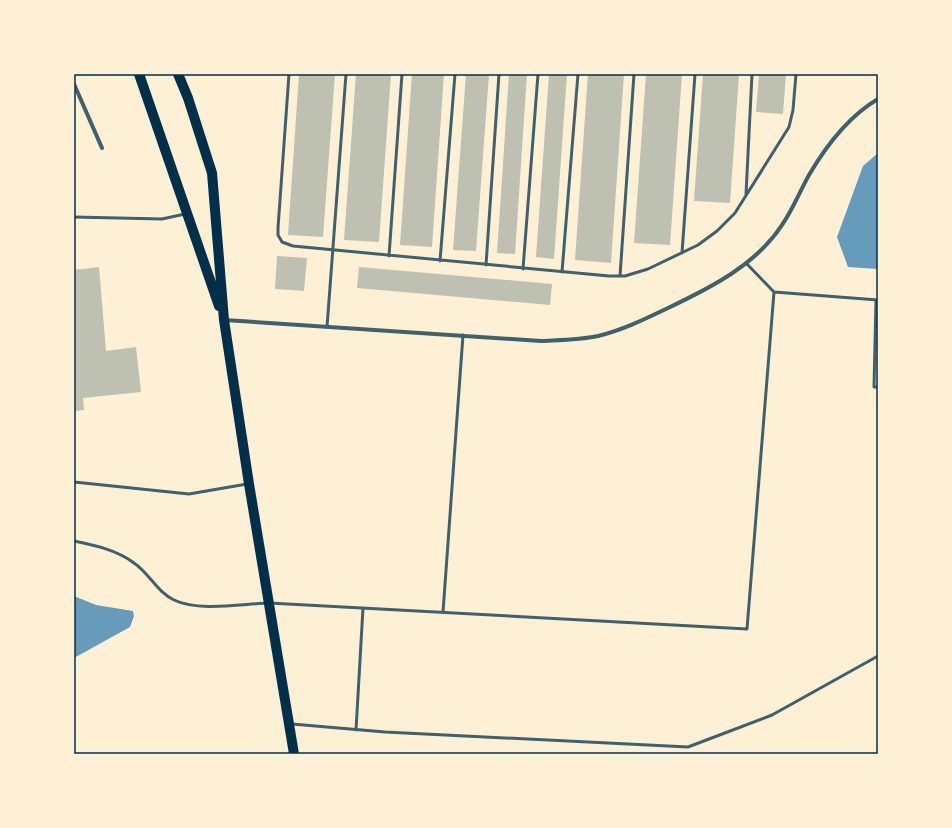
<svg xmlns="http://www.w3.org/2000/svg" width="952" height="828" font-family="Montserrat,sans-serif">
	<rect width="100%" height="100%" fill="#fdf0d5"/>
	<!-- water -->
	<path fill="#669bbc" d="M878,153V269L848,267L837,237L863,166Z
		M74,596L96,605L133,611L134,616L130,627L74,658Z"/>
	<!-- building -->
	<path fill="#bec0b2" d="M299,74H335L323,237L288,235Z
		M356,74H391L379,242L344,240Z
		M412,74H444L432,247L400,245Z
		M466,74H489L476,251L453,250Z
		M509,74H527L515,254L497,253Z
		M549,74H567L554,259L536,257Z
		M588,74H624L611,263L575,260Z
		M646,74H682L670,245L634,243Z
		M703,74H739L730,203L694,201Z
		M759,74H786L783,114L756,112Z
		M277,256L307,258L304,291L275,289Z
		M99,267L106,351L136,347L141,392L83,398L84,410L74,411V270Z
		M359,267L552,284L550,305L357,288Z"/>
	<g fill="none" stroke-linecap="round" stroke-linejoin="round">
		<!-- service -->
		<path stroke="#3f606c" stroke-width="3" d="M289,74L278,228V235L282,242L293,246L609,276H625L648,269L698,245L717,231L735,213L789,127L793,110L796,74
			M746,194L752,74
			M74,217L162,219L185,214
			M682,253L695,74
			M389,256L402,74
			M440,261L455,74
			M486,265L499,74
			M523,269L538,74
			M562,272L578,74
			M620,276L634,74
			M774,292L878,300
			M876,300L874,387H878
			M327,327L346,74
			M74,482L189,494L247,484
			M74,541C94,545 117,550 134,563C149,573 158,593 174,600C199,612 241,604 269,603L747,629L774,292L746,263
			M443,612L463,335
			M292,724L385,732L688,747L772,715L878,656
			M356,730L363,608"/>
		<!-- minor -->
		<path stroke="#3f606c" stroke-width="4" d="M74,84L102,148
			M224,320L541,341C560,340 579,340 598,336C623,330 645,319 668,308C710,288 756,265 782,225C793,209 800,191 809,175C826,146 849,116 878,99"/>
		<!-- primary -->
		<path stroke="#003049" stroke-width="10" d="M139,74L219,306
			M178,74L188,98L212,173L224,320L249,484L294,754"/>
	</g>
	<!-- border -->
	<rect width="952" height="828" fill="none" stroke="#fdf0d5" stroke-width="150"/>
	<rect x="75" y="75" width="802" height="678" fill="none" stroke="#003049" stroke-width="1.5"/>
</svg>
